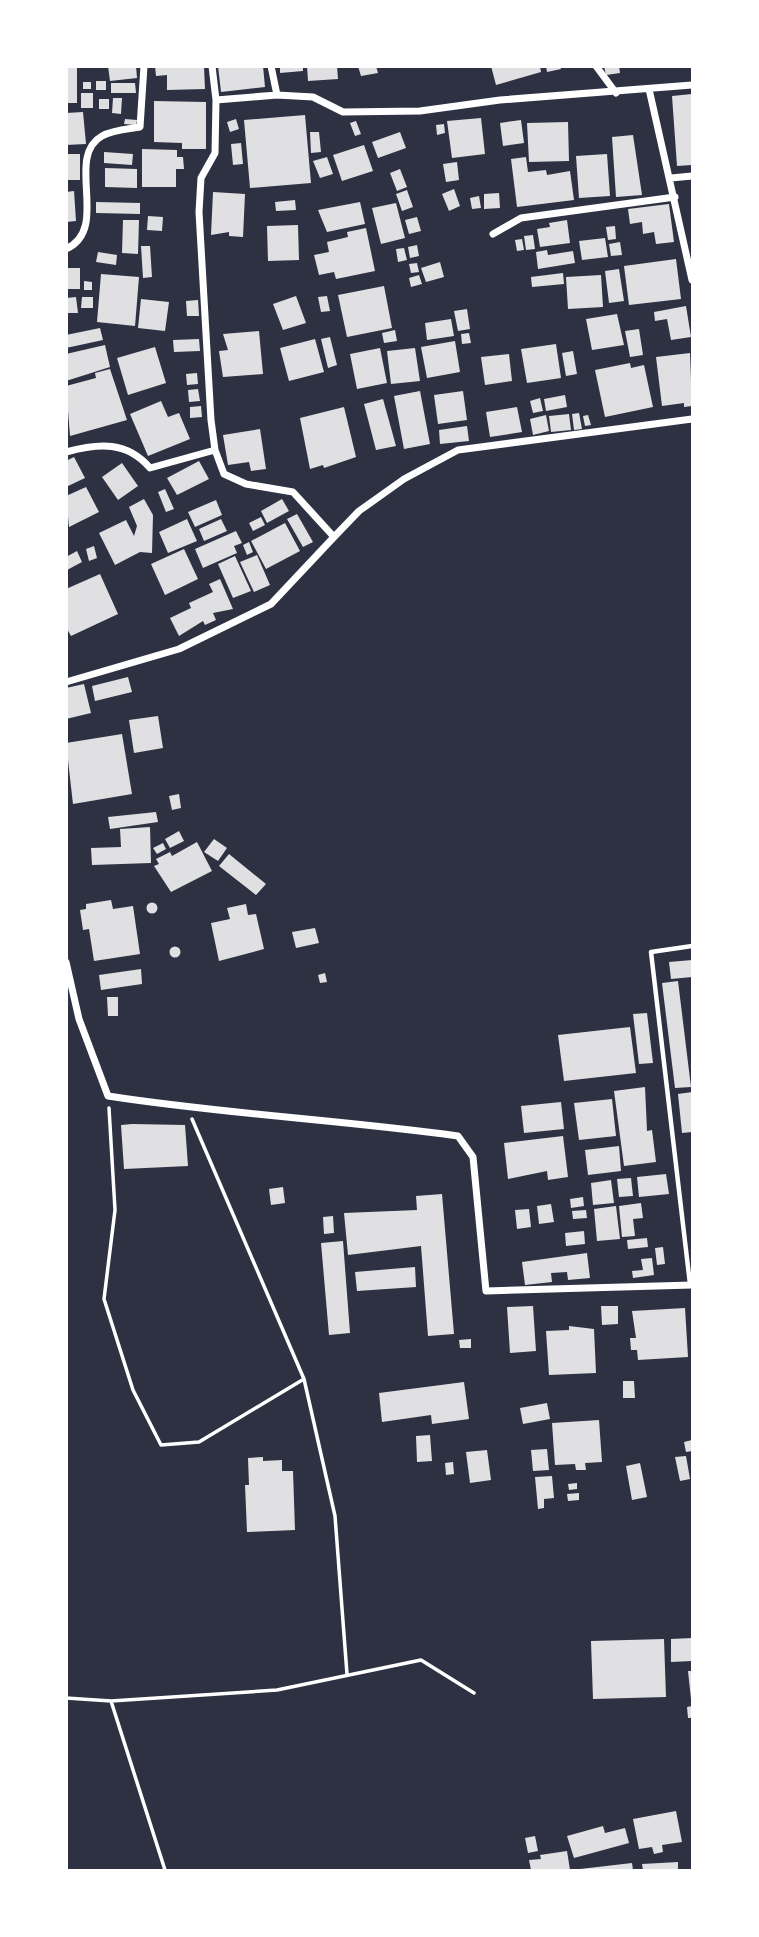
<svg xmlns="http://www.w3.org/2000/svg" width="759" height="1937" font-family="'PT Sans',sans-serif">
	<rect width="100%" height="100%" fill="#2d3142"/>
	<!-- building -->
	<path fill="#e0e0e3" d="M108,66H136L137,78L110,81Z
		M155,66H204L205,89L167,90V75L156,76Z
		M218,66H263L265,87L221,92Z
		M280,66H303V71L280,73Z
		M307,66H337L338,79L308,81Z
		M358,66H376L378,73L361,76Z
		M491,66H540L541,72L496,85Z
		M546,66H560L561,69L547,72Z
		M604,66H619L620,73L606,75Z
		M66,68H77V103H66Z
		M96,81H106V90H96Z
		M83,82H91V89H83Z
		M111,83H135L136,93H111Z
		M81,93H93V108H81Z
		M692,94V165L677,166L672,96Z
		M113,98H122L121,114L112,113Z
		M99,99H109V109H99Z
		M154,101L206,102V149H182V143L154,142Z
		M83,112L86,144L66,145V113Z
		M305,115L311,183L250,188L244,120Z
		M481,118L485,154L452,158L447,121Z
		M125,119L137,120L136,125L124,124Z
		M236,119L239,129L230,132L227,122Z
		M521,120L524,143L503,146L500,123Z
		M356,121L361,134L355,136L350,123Z
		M568,122L569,161L529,162L527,123Z
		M444,124L445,133L437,135L436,125Z
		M310,132H319L321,152L311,153Z
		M400,132L406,148L378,158L372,142Z
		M633,135L642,195L616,197L612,137Z
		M241,143L243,164L233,165L231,144Z
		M364,145L373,171L342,181L333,155Z
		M142,149L177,150V157H183L184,169H176V187H142Z
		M104,152L133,154L132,165L104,163Z
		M66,154H80V180H66Z
		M607,154L610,196L579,198L576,156Z
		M327,157L333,174L320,178L313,161Z
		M526,157L528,172L546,170L547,175L570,171L574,200L517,207L511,159Z
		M457,162L459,180L446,182L443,164Z
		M105,168L137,169V188L105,187Z
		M400,169L407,187L397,191L390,173Z
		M454,189L460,206L449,211L442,194Z
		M407,190L413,207L402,211L396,194Z
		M74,191L76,221L66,222V192Z
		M213,192L245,194L243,237L229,236V232L211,235Z
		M499,193L500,208L484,209V194Z
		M479,196L481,208L472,209L470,198Z
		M295,200L296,210L276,211L275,202Z
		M96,202L140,203V214L96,213Z
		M360,202L365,224L327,232L318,210Z
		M396,203L405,238L381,244L372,208Z
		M669,204L674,242L656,244L654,232L643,234L642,222L630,224L628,209Z
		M148,216L163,217L162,231L147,230Z
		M417,217L421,231L409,234L405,220Z
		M123,220H139L138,254L122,253Z
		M567,220L570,243L540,247L537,229L550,227L549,223Z
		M298,225L299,260L268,261L267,226Z
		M615,226L616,239L608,240L606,227Z
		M366,228L375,271L336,279L334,272L319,275L314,255L329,252L327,242L348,237L347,232Z
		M533,235L535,249L526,250L524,236Z
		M605,238L608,257L582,260L579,241Z
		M522,239L524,250L517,251L515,240Z
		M620,242L622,255L611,256L609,244Z
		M417,245L419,256L410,258L408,247Z
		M141,246H150L152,277L143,278Z
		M404,248L407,260L398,262L396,249Z
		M547,250L548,255L573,251L575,263L538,269L536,252Z
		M98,252L117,255L116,265L96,262Z
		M676,259L681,299L629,305L624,266Z
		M440,262L444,277L426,282L421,268Z
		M417,263L419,272L411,273L409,264Z
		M66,268H80V289H66Z
		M619,269L624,301L609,303L605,271Z
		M563,273L564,284L532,287L531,277Z
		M101,274L139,277L135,326L97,322Z
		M419,275L422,284L411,287L409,278Z
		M601,275L603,307L568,309L566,277Z
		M84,281L92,282V290H84Z
		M384,286L392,328L347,337L338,295Z
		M296,296L306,323L283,330L273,304Z
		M327,296L330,311L321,312L318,297Z
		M76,297L78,313H66V298Z
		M82,297H93V308H81Z
		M141,299L169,302L165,331L138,328Z
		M198,300L199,316H187L186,301Z
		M686,306L691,337L671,340L667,319L655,321L654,312Z
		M467,309L470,329L458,331L454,311Z
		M617,314L624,345L592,350L586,319Z
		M451,319L454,336L427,340L425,323Z
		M100,328L103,340L66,348V335Z
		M639,329L643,355L630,357L625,331Z
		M395,330L397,341L384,343L382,333Z
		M259,331L263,374L223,377L219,351L228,350L223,334Z
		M469,333L471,343L462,344L461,334Z
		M330,337L337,365L328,368L321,339Z
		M199,339L200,351L174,352L173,340Z
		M315,339L324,372L289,381L280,348Z
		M455,341L460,372L427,378L421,347Z
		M556,344L561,378L527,383L521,349Z
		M105,345L110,367L66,381V354Z
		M155,347L166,383L128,395L117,358Z
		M380,348L387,383L357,389L350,354Z
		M415,348L420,381L391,384L387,351Z
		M573,351L577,374L566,376L562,353Z
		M690,353L692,406L684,407V403L662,406L656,357Z
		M509,354L512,381L485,385L481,357Z
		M630,363L631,368L644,365L653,407L605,417L595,370Z
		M110,369L127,420L70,436L66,386L96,378L95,373Z
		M197,373L198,384L187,385L186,374Z
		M198,389L200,401L189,402L188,390Z
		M420,391L430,444L404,449L394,396Z
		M463,391L467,420L438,424L434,395Z
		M565,395L567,407L546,411L544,399Z
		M540,398L543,411L533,413L530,401Z
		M383,399L396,446L376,450L364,404Z
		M161,401L168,417L179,413L190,439L148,456L130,414Z
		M201,406L202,417L190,418V407Z
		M344,407L356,457L324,468L323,465L310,469L300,418Z
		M517,407L522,432L490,437L486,412Z
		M579,413L582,429L574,430L572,414Z
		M569,414L571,430L551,432L549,416Z
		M546,415L549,431L533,435L530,419Z
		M588,415L591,425L585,426L583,416Z
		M467,426L469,441L440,444L439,430Z
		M260,429L266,469L251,471L249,462L228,465L223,435Z
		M74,457L85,478L66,487V461Z
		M199,461L209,479L177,495L167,478Z
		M122,463L138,486L118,500L102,477Z
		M86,487L99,512L69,527L66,496Z
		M165,489L174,509L166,512L158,492Z
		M144,499L153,515L152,553L140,552L115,565L99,533L126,520L134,536L137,526L129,507Z
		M282,499L289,511L267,523L261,511Z
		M216,500L222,515L195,527L188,512Z
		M297,514L313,542L303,547L287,519Z
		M261,517L265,525L253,531L249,523Z
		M187,519L197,541L168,553L159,532Z
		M221,519L227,531L204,541L199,529Z
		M285,523L300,551L266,569L251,541Z
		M236,531L242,543L234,546L237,553L203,568L195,549Z
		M249,542L253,552L247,555L243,545Z
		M94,546L97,558L89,561L86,549Z
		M184,549L198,579L165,595L151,564Z
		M77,551L82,562L67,570L66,557Z
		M257,555L270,585L254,592L240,562Z
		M235,556L251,591L233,598L218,564Z
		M100,574L118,614L71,636L66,627V589Z
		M220,579L233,609L213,613L216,620L205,625L203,621L179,636L170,618L191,608L189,603L213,592L209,584Z
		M128,677L132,692L95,701L92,686Z
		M84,684L91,713L66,719V688Z
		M158,716L163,748L134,753L129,720Z
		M122,734L132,794L73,804L66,743Z
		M179,794L181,808L172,810L169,796Z
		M156,812L158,822L110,829L108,817Z
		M150,827L151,863L92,865L91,848L121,847L120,829Z
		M179,831L184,841L170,848L165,839Z
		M214,839L227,848L218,861L204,852Z
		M197,842L212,871L171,892L154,866L159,864L156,859L170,852L172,856Z
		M163,843L166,849L157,854L153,848Z
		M229,854L266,884L256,895L219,866Z
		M111,900L113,909L133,906L140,954L94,961L89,929L83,930L80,910L86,909V904Z
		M146.5 908a5.5 5.5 0 1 1 11 0a5.5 5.5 0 1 1-11 0Z
		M246,904L248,915L256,914L264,949L219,961L211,923L230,919L227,908Z
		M315,928L319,943L296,948L292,932Z
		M169.5 952a5.5 5.5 0 1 1 11 0a5.5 5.5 0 1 1-11 0Z
		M692,960V977L671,979L669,962Z
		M141,969L142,984L101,990L99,975Z
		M325,973L327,982L320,983L318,975Z
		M678,981L691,1087L675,1088L662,983Z
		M107,997H118V1016H108Z
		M647,1013L653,1063L639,1064L633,1014Z
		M630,1027L636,1073L564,1081L558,1035Z
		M645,1087L647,1131L652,1130L656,1162L624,1166L614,1091Z
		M692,1092V1132L682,1133L678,1094Z
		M612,1099L616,1136L579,1140L574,1103Z
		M561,1102L564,1129L524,1133L521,1106Z
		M132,1124L185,1125L188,1166L124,1169L121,1125Z
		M563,1136L568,1177L548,1180L547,1171L508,1179L504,1143Z
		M619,1146L621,1171L588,1175L585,1150Z
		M666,1174L669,1194L639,1197L637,1177Z
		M631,1178L633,1196L619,1197L617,1179Z
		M611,1180L614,1203L593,1205L591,1183Z
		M283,1187L285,1203L271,1205L269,1189Z
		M442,1194L454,1334L428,1336L421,1246L348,1255L344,1213L417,1210L416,1196Z
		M583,1197L584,1206L571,1208L570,1199Z
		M641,1203L643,1218L633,1219L635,1236L622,1237L619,1206Z
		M551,1204L554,1222L539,1224L537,1206Z
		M616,1206L620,1239L597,1241L594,1209Z
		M529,1209L531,1227L517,1229L515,1210Z
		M586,1210L587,1218L573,1219L572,1211Z
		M333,1216L334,1233L324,1234L323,1217Z
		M584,1231L585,1244L566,1246L565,1233Z
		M647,1238L648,1247L628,1249L627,1240Z
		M343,1241L350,1333L329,1335L321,1243Z
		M663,1247L665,1264L657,1265L655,1248Z
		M587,1253L590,1278L568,1280L567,1272L551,1273L552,1282L525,1285L522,1262Z
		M652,1258L654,1275L633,1278L632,1271L643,1270L641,1259Z
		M415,1267L416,1287L357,1291L355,1272Z
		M533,1306L536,1351L510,1353L507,1307Z
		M601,1306H618V1324L602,1325Z
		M685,1308L688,1357L638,1360L637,1350H631L630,1338H636L632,1311Z
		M569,1326L594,1329L596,1373L549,1375L546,1331L569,1330Z
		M471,1339V1348H460L459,1340Z
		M623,1381H634L635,1398H623Z
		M464,1382L469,1419L432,1424L431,1415L382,1422L379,1393Z
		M547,1403L550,1419L523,1424L520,1408Z
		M599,1420L602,1462L585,1463L586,1470H576L575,1464L555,1465L552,1423Z
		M430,1435L432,1461L417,1462L416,1436Z
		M692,1440V1451L686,1452L684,1442Z
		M547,1449L549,1470L533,1471L531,1450Z
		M487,1450L491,1480L470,1483L466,1452Z
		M686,1456L690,1479L680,1481L675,1457Z
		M263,1457V1461L282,1460V1471H293L295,1530L247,1532L245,1485H249L248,1458Z
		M453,1462L454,1474L446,1475L445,1463Z
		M640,1463L647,1497L632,1500L626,1466Z
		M552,1476L554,1498L544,1499V1508L538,1509L535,1477Z
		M577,1483V1489L569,1490L568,1484Z
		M579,1493V1500L568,1501L567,1494Z
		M692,1638V1661L671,1662V1639Z
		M664,1639L666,1697L593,1699L591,1641Z
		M688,1671H692V1699H691Z
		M692,1706V1718H688L687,1707Z
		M676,1811L682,1842L662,1845L663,1852L654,1854L652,1847L639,1849L633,1819Z
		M603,1826L605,1833L625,1828L629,1843L574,1858L567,1836Z
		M535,1836L538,1851L528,1853L525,1838Z
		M567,1851L570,1870H531L529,1860L541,1859L540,1855Z
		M678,1862V1870H643L642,1864Z
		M632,1863L633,1870H581L580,1869Z"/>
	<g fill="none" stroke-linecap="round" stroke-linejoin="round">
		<!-- path -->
		<path stroke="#fff" stroke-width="3.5" d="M109,1108L115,1210L104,1299L133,1390L161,1445L199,1442L304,1379
			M192,1119L304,1379L335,1516L347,1674
			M66,1698L111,1701L165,1870
			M111,1701L277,1690L421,1660L474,1693"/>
		<!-- service -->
		<path stroke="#fff" stroke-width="4.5" d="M690,1284L651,952L692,946"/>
		<!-- minor -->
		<path stroke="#fff" stroke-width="7" d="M212,66L216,100L215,153L201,178L199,212L211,420L215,450L224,474L246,484L293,492L334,537L359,511L404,479L458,450L692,419
			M596,66L616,93
			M649,89L692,280
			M277,95L313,97L343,112L420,111L500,100L692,85
			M216,100L277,95L271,66
			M671,178L692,176
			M493,234L521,218L675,197
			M66,249C111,229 64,157 102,136C112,130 128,129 140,127L144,66
			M66,452C99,443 127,441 150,468L215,450
			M66,682L179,649L271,604L334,537
			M66,962L79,1019L108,1096C224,1114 342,1120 458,1136L473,1157L486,1291L692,1285"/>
	</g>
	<!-- border -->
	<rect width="759" height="1937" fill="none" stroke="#ffffff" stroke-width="136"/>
</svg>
